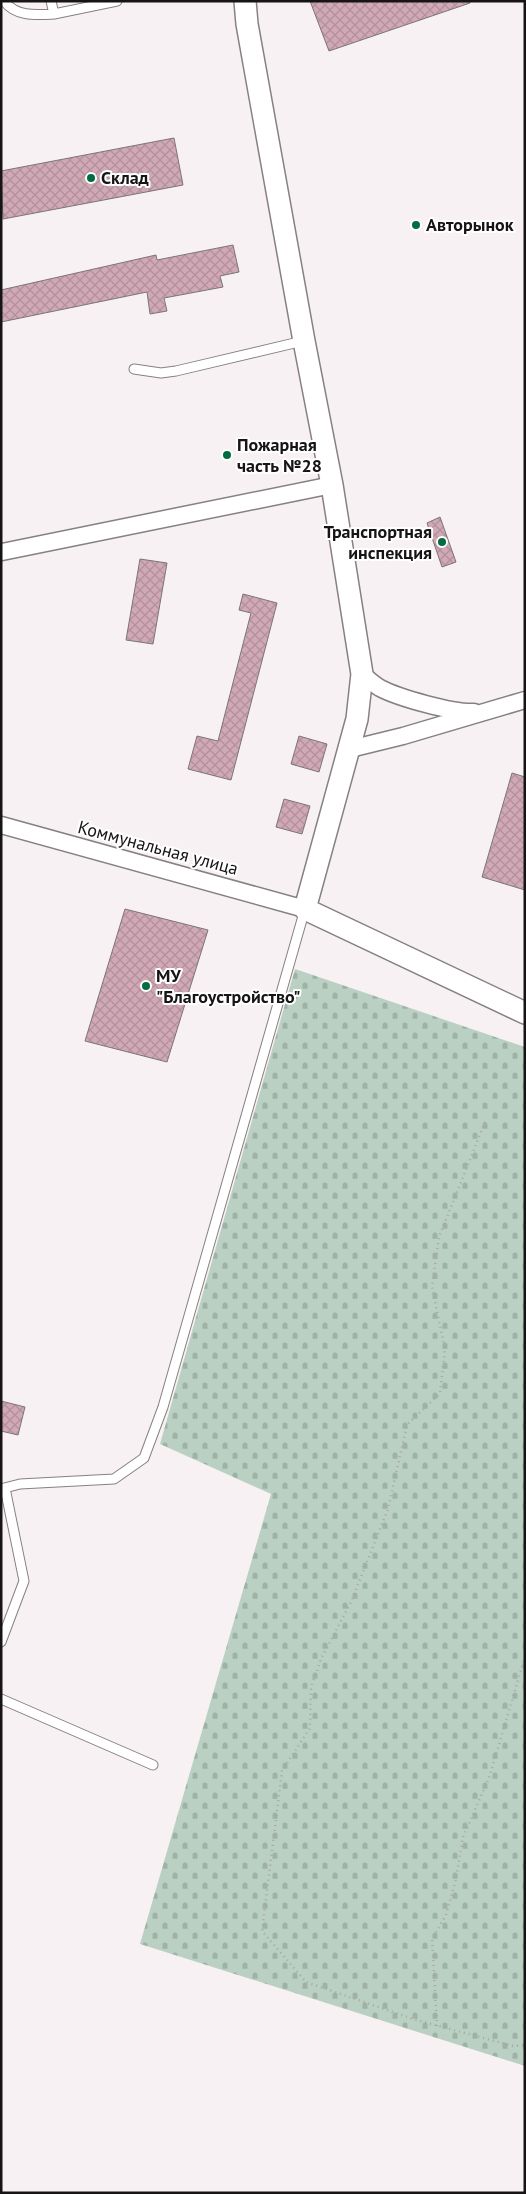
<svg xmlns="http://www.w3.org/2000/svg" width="526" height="2194" font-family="'PT Sans',sans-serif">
	<defs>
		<pattern id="cemetery-stones" width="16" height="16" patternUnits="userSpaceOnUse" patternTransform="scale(1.25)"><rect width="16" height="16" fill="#bad0c2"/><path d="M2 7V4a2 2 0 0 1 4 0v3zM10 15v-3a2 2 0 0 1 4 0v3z" fill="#9fb2a6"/></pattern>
		<pattern id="building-cross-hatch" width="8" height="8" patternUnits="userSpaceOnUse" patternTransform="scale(1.25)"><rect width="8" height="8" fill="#d0a8b6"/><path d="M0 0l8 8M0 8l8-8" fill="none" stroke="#b2909c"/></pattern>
	</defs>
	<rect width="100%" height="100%" fill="#f8f1f3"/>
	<!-- cemetery -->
	<path fill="url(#cemetery-stones)" d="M295,969L525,1047V2066L140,1944L271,1494L160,1444Z"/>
	<!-- building -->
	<path fill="url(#building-cross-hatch)" stroke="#7b7577" d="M310,1H470V3L329,51Z
		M174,138L183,185L3,219L1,171Z
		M233,245L239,272L220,276L223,287L164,298L167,311L150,314L147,292L1,322V290L156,255L157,260Z
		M440,517L456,562L442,567L427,523Z
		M140,559L167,563L153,644L126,640Z
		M243,594L277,603L231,780L188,769L197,736L218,741L251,613L239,610Z
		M299,736L327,744L319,772L291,764Z
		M512,773L525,777V890L482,877Z
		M284,799L310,806L302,834L276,827Z
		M125,909L208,930L167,1062L85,1041Z
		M1,1401L25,1407L18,1435L1,1431Z"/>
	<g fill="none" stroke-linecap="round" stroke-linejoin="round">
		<defs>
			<path id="service" d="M4,1C16,17 36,15 54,14
				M51,1L54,14L117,1
				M134,369L161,373L176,371L303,341
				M1,1489L20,1484L114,1479L144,1458L163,1407L305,909
				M1,1642L24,1581L5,1488
				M1,1699L153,1765"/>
			<path id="minor" d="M2,552L332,485
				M362,674C367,678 373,684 380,688C399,698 453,713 474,712
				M350,749L403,736L525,700
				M1,825L305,909"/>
			<path id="tertiary" d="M245,1L247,24L304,341L332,485L362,674L357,719L305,909L525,1013"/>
		</defs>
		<!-- service casing -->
		<use href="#service" stroke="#868082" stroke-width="11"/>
		<!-- minor casing -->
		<use href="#minor" stroke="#868082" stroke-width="19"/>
		<!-- tertiary casing -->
		<use href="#tertiary" stroke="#868082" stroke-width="24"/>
		<!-- path -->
		<path stroke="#aba5a7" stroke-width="2.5" stroke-dasharray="1 4" stroke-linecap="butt" d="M485,1122L439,1237L432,1287L445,1349L440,1393L407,1425L388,1509L351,1602L321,1659L311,1688L310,1728L282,1771L262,1931L306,1982L413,2019L513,2046L525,2045
			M437,2026L432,1939L446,1915L456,1879L463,1837L489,1778L525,1657"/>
		<!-- service -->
		<use href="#service" stroke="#fff" stroke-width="9"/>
		<!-- minor -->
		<use href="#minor" stroke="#fff" stroke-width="16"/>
		<!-- tertiary -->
		<use href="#tertiary" stroke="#fff" stroke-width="21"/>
	</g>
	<!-- markers -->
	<g fill="#026b41" stroke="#fff" stroke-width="2">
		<circle cx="91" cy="178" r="5"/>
		<circle cx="416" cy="225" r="5"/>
		<circle cx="227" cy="455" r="5"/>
		<circle cx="442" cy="542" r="5"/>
		<circle cx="146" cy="986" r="5"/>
	</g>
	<g text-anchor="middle" stroke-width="4" stroke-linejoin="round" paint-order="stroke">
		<!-- poi labels -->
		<g font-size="18" font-weight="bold" fill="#161414" stroke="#fff" text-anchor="start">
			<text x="101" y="184">Склад</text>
			<text x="426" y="231">Авторынок</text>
			<text x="237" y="451">Пожарная<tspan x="237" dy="21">часть №28</tspan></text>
			<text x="432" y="538" text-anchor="end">Транспортная<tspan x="432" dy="21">инспекция</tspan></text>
			<text x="156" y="982">МУ<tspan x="156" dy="21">"Благоустройство"</tspan></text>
		</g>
		<!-- street labels -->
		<g font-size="18" fill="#161414" stroke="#fff">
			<text transform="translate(158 848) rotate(15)" y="6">Коммунальная улица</text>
		</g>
	</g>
	<!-- border -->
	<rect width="526" height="2194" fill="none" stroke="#161414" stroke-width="5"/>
</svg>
